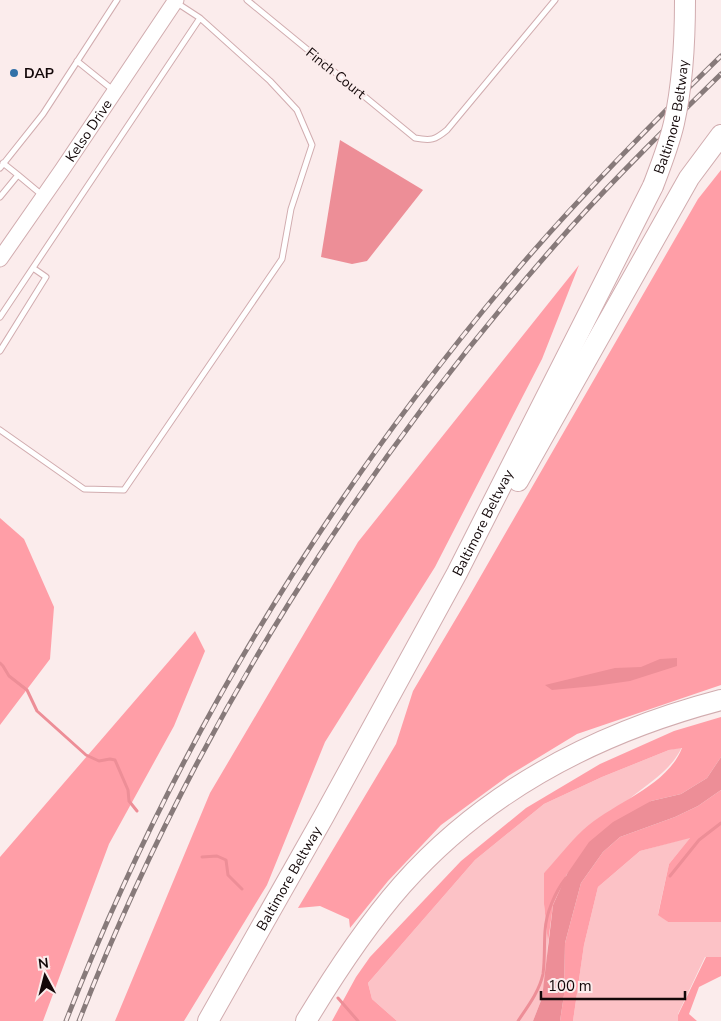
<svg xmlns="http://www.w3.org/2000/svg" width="721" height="1021" font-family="'Nunito Sans',sans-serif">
	<rect width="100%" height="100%" fill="#fbecec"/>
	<!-- green -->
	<path fill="#fcc2c6" d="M682,747C670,772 648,783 628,800C600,824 572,849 544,873V904L548,943L546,972L542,998L533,1021H397L372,999L368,983L475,860L544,804L602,777L669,750Z
		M691,837L669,864L658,914L668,922H721V957H705L678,1014V1021H573L584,945L598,887L640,851Z"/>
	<!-- forest -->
	<path fill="#ff9ea7" d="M721,170V685L577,734L508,776L441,825L388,881L350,928L349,919L320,906L298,908L396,744L413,691L467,600L698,199Z
		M579,265L542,359L435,567L325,742L267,885L184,1021H115L210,793L358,542Z
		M0,518L24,539L54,607L50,659L0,725Z
		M195,631L205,651L174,726L109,844L43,1021H0V857Z
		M721,717V757L707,778L681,794L651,801L567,874L553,905L548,943L544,904V873C557,859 569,843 583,830C612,803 667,787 682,748L669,750L602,777L544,804L475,860L368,983L372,999L397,1021H332L356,977L370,957L461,861L526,808L600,764L674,731Z
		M721,790V922H668L658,915L669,864L690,838L640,851L598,887L584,945L573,1021H560L564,995L565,943L581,883L603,852L620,837L675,817L698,806Z
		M706,957H721V976L699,987L689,1014L697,1021H678V1015Z"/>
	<!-- water -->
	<path fill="#ed8e97" d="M340,140L423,190L367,261L352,264L321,257Z
		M677,658V666L630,681L595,686L552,690L545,685L615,668L641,667L660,659Z
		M721,757V790L698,806L675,817L620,837L603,852L581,883L565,943L564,995L560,1021H533L542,998L553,905L567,874L589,842L613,822L651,801L681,794L707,778Z"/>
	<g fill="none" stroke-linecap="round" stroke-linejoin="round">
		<!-- stream -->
		<path stroke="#ed8e97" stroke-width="3" d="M0,663L3,666L9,676L27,690L37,711L86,755L99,761L110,759L115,760L128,790L129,801L137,811
			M202,857L217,856L226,860L228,875L242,889
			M670,876L699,840L721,823
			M338,998L358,1021
			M518,1021C528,1006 539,992 543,974C545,960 544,945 545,931C546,913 555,892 566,878"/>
		<defs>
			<path id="lane" d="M247,0L415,138C431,141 435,140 447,130L555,0
				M77,61L113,90
				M3,163L18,175
				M0,168L43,114L117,0
				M0,197L18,175L42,195
				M0,317L200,18
				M0,351L46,277L33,268
				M0,430L84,489L124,490L282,259L291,209L312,145L297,110L270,81L200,18L177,3"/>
			<g id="secondary">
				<path id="s1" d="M0,259L62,170L176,0"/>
			</g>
			<g id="highway">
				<path d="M518,481L689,178L721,135"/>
				<path id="s2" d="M208,1021L324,816L457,573L653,186"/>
				<path d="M306,1021C335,973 365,927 402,885C487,789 599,732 721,700"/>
			</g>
		</defs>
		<!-- lane casing -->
		<use href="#lane" stroke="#d1acaf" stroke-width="7"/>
		<!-- secondary casing -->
		<use href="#secondary" stroke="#d1acaf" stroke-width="17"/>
		<!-- highway casing -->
		<use href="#highway" stroke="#d1acaf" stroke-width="22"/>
		<!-- lane -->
		<use href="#lane" stroke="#fff" stroke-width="5"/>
		<!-- secondary -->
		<use href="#secondary" stroke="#fff" stroke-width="15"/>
		<!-- highway -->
		<use href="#highway" stroke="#fff" stroke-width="20"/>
		<defs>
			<path id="rail" d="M66,1021C171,752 321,504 506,283C573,203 646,129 721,56
				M79,1021C193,729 363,460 571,227C619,174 670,124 721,74"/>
		</defs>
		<!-- rail casing -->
		<use href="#rail" stroke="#877a7a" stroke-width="5"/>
		<!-- rail -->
		<use href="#rail" stroke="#fbecec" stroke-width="3" stroke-dasharray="9" stroke-linecap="butt"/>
		<defs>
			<g id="highway-bridge">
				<path id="s3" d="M653,186C661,165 669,145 674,123C683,83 685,41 685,0"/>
			</g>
		</defs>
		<!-- highway-bridge casing -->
		<use href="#highway-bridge" stroke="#d1acaf" stroke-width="22" stroke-linecap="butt"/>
		<!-- highway-bridge -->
		<use href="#highway-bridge" stroke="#fff" stroke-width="20"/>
	</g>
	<!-- markers -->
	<circle fill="#3271a8" stroke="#fbecec" stroke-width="2" cx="14" cy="73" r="5"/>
	<g text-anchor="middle" stroke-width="4.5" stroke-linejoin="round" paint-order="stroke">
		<!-- poi labels -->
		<g font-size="14" font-weight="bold" fill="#130809" stroke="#fbecec" text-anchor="start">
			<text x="24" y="78">DAP</text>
		</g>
		<!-- street labels -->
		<g font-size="14" fill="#130809" stroke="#fbecec">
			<text transform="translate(336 73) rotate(39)" y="5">Finch Court</text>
			<text dy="5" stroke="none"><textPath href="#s3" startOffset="72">Baltimore Beltway</textPath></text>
			<text dy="5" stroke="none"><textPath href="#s1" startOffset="156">Kelso Drive</textPath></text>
			<text dy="5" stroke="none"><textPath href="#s2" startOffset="569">Baltimore Beltway</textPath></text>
			<text dy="5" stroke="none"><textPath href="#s2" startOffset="164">Baltimore Beltway</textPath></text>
		</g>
	</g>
	<!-- north arrow -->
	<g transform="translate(45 976) rotate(353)" stroke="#fbecec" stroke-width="4" paint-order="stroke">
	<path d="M0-4L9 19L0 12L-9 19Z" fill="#130809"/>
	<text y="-8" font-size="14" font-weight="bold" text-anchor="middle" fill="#130809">N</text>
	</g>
	<!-- scale -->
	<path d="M541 991v8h144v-8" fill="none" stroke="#130809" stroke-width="2.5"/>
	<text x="548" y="991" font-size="15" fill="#130809" stroke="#fbecec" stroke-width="4" paint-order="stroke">100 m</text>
</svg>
